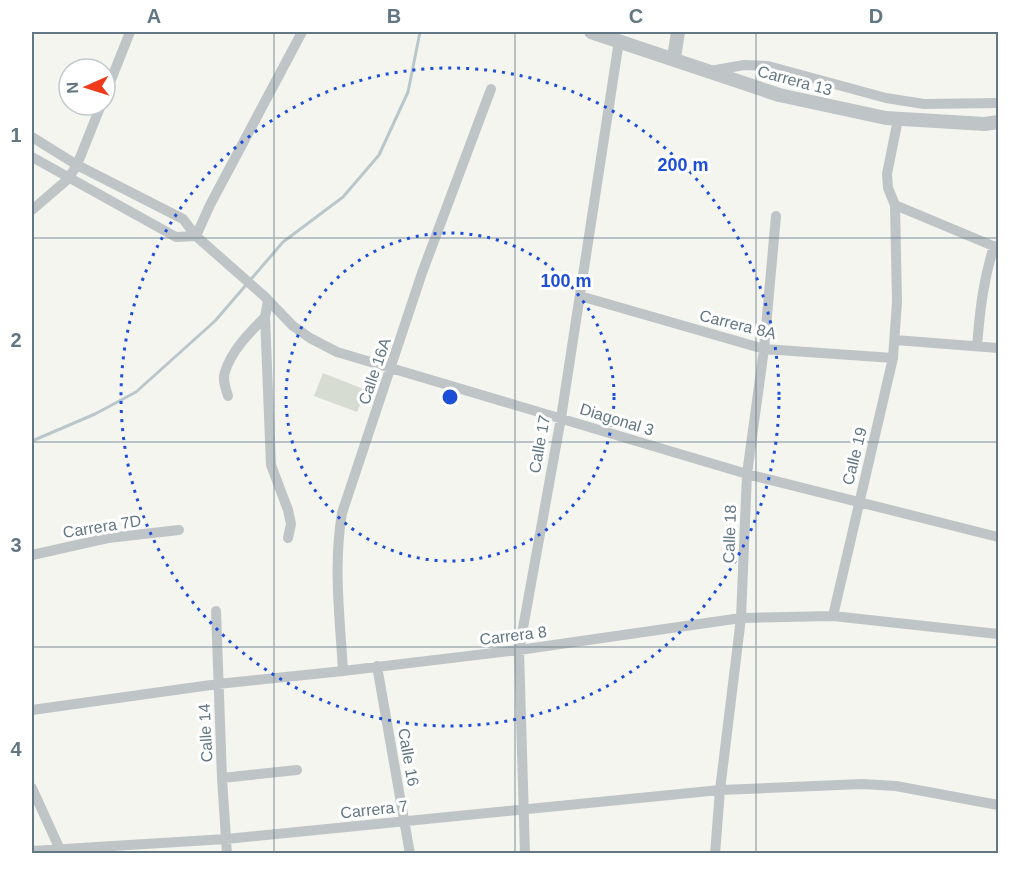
<svg xmlns="http://www.w3.org/2000/svg" width="1030" height="885" font-family="Helvetica,sans-serif">
	<rect width="100%" height="100%" fill="#f5f5f0"/>
	<!-- green -->
	<path fill="#d6dcd1" d="M323,373L366,390L357,412L314,396Z"/>
	<g fill="none" stroke-linecap="round" stroke-linejoin="round">
		<!-- stream -->
		<path stroke="#b9c7cb" stroke-width="3" d="M32,441L95,414L136,392L215,321L283,242L343,197L379,155L408,92L420,32"/>
		<!-- minor -->
		<path stroke="#bfc5c7" stroke-width="10" d="M710,71L744,65L768,66L886,98L924,104L998,103
			M105,95L130,32
			M32,137L77,165L183,219L196,236L264,296L293,326L310,338L337,352L747,474L998,537
			M32,157L176,237L196,236
			M895,205L998,248
			M32,210L68,179L77,165L101,105
			M196,236L210,205L302,32
			M580,296L764,349L893,358
			M268,301L265,317L271,465L288,510L291,524L288,538
			M895,340L998,348
			M977,346C980,310 983,281 994,246
			M228,396C226,389 222,380 225,372C231,351 250,332 265,317
			M32,555L108,538L179,530
			M216,611L222,778L227,854
			M833,616L893,358L897,302L895,205L888,188L887,174L898,119
			M377,666L410,854
			M343,671C340,618 333,566 342,513L422,273L491,89
			M32,710L218,684L343,671L519,650L741,618L833,616L998,634
			M222,778L297,770
			M32,788L62,854
			M32,851L226,839L720,790L862,784L896,786L998,805
			M525,854L519,650L561,418L619,41
			M715,854L720,790L741,618L747,474L764,349L776,216"/>
		<!-- tertiary -->
		<path stroke="#bfc5c7" stroke-width="14" d="M591,32L779,95L886,118L985,124L998,122
			M674,58L678,32"/>
	</g>
	<!-- grid -->
	<path fill="none" stroke="#627783" stroke-width="1.5" stroke-opacity="0.55" d="M274,32V854M515,32V854M756,32V854M32,238H998M32,442H998M32,647H998"/>
	<!-- distance rings -->
	<g fill="none" stroke="#1d4ed8" stroke-width="3" stroke-dasharray="3 6">
		<circle cx="450" cy="397" r="164"/>
		<circle cx="450" cy="397" r="329"/>
	</g>
	<g text-anchor="middle" stroke-width="6" stroke-linejoin="round" paint-order="stroke">
		<!-- street labels -->
		<g font-size="16" fill="#627783" stroke="#fff">
			<text transform="translate(795 80) rotate(15)" y="6">Carrera 13</text>
			<text transform="translate(738 324) rotate(14)" y="6">Carrera 8A</text>
			<text transform="translate(374 371) rotate(-71)" y="6">Calle 16A</text>
			<text transform="translate(617 419) rotate(17)" y="6">Diagonal 3</text>
			<text transform="translate(539 444) rotate(-80)" y="6">Calle 17</text>
			<text transform="translate(854 456) rotate(-76)" y="6">Calle 19</text>
			<text transform="translate(102 526) rotate(-9)" y="6">Carrera 7D</text>
			<text transform="translate(729 534) rotate(-88)" y="6">Calle 18</text>
			<text transform="translate(513 635) rotate(-7)" y="6">Carrera 8</text>
			<text transform="translate(205 733) rotate(-93)" y="6">Calle 14</text>
			<text transform="translate(409 757) rotate(80)" y="6">Calle 16</text>
			<text transform="translate(374 809) rotate(-6)" y="6">Carrera 7</text>
		</g>
	</g>
	<circle cx="450" cy="397" r="9" fill="#1d4ed8" stroke="#fff" stroke-width="3"/>
	<g font-size="18" text-anchor="middle" font-weight="bold" fill="#1d4ed8" stroke="#fff" stroke-width="6" stroke-linejoin="round" paint-order="stroke">
		<text x="683" y="171">200 m</text>
		<text x="566" y="287">100 m</text>
	</g>
	<!-- border -->
	<rect width="1030" height="885" fill="none" stroke="#ffffff" stroke-width="66"/>
	<!-- north arrow -->
	<g transform="translate(87 87) rotate(267)"><circle r="28" fill="#ffffff" stroke="#c0c9cd" stroke-width="1.5"/>
	<path d="M0-4.5L10 22L0 15L-10 22Z" fill="#ec3a1a"/>
	<text y="-9" font-size="16" font-weight="bold" text-anchor="middle" fill="#627783">N</text>
	</g>
	<rect x="33" y="33" width="964" height="819" fill="none" stroke="#627783" stroke-width="2"/>
	<g font-size="20" text-anchor="middle" font-weight="bold" fill="#627783">
		<text x="154" y="23">A</text>
		<text x="394" y="23">B</text>
		<text x="636" y="23">C</text>
		<text x="876" y="23">D</text>
		<text x="16" y="142">1</text>
		<text x="16" y="347">2</text>
		<text x="16" y="552">3</text>
		<text x="16" y="756">4</text>
	</g>
</svg>
